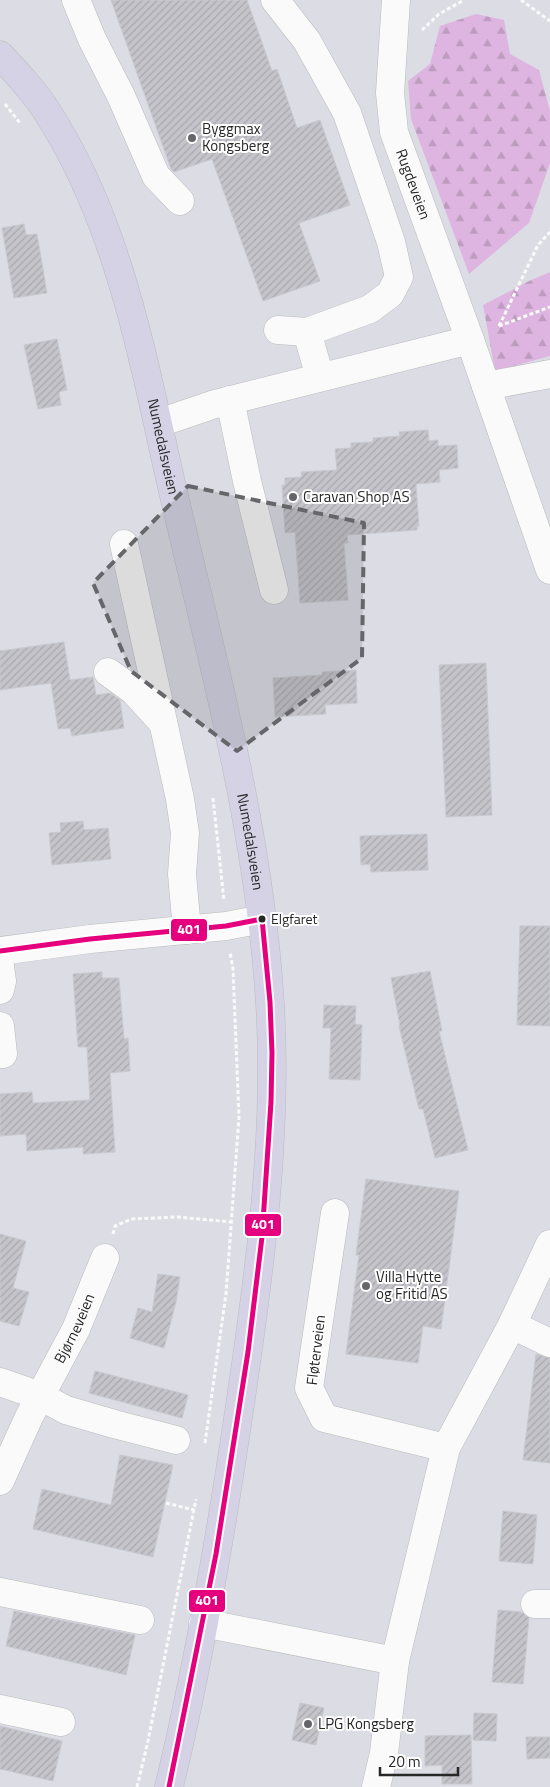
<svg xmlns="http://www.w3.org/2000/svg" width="550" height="1787" font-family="'Titillium Web',sans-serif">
	<defs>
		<pattern id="forest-firs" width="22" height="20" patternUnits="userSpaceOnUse" patternTransform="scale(1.25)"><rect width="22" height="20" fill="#deb5e0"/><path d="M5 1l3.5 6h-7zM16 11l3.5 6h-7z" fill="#be9cc0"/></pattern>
		<pattern id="building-hatch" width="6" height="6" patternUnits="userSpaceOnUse" patternTransform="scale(1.25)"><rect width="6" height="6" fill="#c4c4ca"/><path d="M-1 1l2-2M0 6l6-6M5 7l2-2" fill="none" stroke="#a8a8ae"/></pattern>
	</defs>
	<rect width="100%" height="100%" fill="#dcdce5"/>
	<!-- forest -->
	<path fill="url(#forest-firs)" d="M476,14L504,20L510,54L539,70L550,111V163L529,223L469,274L411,119L408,81L430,64L440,26Z
		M550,272V356L495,371L483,305L529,281Z"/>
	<!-- building -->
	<path fill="url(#building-hatch)" stroke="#c8c8d0" d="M111,0H247L272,71L277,69L297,128L320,120L350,205L299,223L320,281L263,301L212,159L174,172L171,169Z
		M24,224L26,235L37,234L47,293L14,298L2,228Z
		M57,339L67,390L59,392L61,405L38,409L24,345Z
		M428,430L429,441L438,440V446L457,445L458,468L439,470L440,482L416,484L419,526H417V530L347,535L348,543H344L348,600L300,603L295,532L285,533L282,485H285V478L302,477L301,472L337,470L335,449L351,448V443L373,442V438L400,436L399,432Z
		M64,642L70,680L93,677L96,695L110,693L120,700L124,728L72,736L70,728L58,729L51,683L0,690V651Z
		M486,663L492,815L446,817L439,665Z
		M356,670L357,703L325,705L326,714L275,717L273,678L322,675V672Z
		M83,821L84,830L108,828L111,859L52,865L49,833L61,832L60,823Z
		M427,834L428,870L371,872L370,864L361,865L360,836Z
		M520,926H550V1026L517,1025Z
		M430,971L442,1031H439L468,1150L435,1158L423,1109H419L399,1026H400L391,978Z
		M102,972V978H119L124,1039L128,1038L130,1071L110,1073L115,1152L83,1154V1147L27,1151L26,1134L0,1136V1094L32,1092L33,1103L90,1100L87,1047H78L73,974Z
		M324,1005L356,1006L355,1024L362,1025L360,1080L329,1079L331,1028H323Z
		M366,1179L459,1191L441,1329L423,1326L418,1363L346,1354L359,1255H356Z
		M0,1234L26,1241L13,1288L29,1292L19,1326L0,1321Z
		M158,1274L180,1277L176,1302L164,1348L130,1338L138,1308L152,1312Z
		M536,1354L550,1358V1463L523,1460Z
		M95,1371L188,1395L182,1418L89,1393Z
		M120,1455L173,1465L153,1557L33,1529L42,1489L111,1505Z
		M503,1511L537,1515L533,1564L499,1561Z
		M498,1610L522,1612L529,1618L523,1684L492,1682Z
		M14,1611L135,1635L126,1675L6,1646Z
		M300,1703L324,1708L316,1745L292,1740Z
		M474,1713L497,1714L496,1741L473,1740Z
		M0,1726L62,1741L53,1781L0,1769Z
		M471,1735L472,1784H442V1765L425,1766V1736Z
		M526,1737H550V1758L527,1759Z"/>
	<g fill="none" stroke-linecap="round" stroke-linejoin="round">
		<defs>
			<g id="minor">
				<path d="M76,0L92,39L121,96L156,176L180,201"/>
				<path d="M275,0L307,41L347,113L391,242L399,277L390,294L370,309L307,332"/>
				<path id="s1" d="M396,0L390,93L394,132L470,340L550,570"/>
				<path d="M278,330L307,332L320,377"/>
				<path d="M486,386L550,374"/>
				<path d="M230,400L247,481L274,590"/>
				<path d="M159,423L215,404L470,340"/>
				<path d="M124,544L180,799L185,833L182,874L187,930"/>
				<path d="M108,672L134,691L163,723"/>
				<path d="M0,951L90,939L226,926L262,919"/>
				<path d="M0,966L2,981L0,990"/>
				<path d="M0,1026L3,1054"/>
				<path d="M335,1213L309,1388L324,1418L446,1448"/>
				<path d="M512,1325L550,1343"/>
				<path d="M0,1382L40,1396L66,1410L114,1424L176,1440"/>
				<path id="s2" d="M0,1481L29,1417L76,1329L105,1258"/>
				<path d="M0,1592L140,1620"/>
				<path d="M535,1604H550"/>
				<path d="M203,1623L395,1661"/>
				<path d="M0,1709L61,1722"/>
				<path d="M376,1787L384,1753L395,1661L446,1448L512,1325L550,1244"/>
			</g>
			<g id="major">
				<path id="s3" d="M0,55C16,72 33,90 46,110C117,219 141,349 169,474C209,649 259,824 270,1004C278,1134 260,1269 241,1398C222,1528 200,1659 169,1787"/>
			</g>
		</defs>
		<!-- minor casing -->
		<use href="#minor" stroke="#babbbb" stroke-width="29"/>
		<!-- major casing -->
		<use href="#major" stroke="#bbbbbe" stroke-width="29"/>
		<!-- path -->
		<path stroke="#fafafb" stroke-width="3" stroke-dasharray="4 2.5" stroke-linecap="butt" d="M521,0L550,21
			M422,30L439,14L464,0
			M5,104L20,123
			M499,326L538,245L550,232
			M499,326L550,307
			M213,798L224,901
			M113,1234L115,1226L132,1219L177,1217L232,1222
			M205,1443L226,1294L239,1117L233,969L230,952
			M166,1503L194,1510
			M137,1787L148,1741L196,1499"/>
		<!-- minor -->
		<use href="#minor" stroke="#fafafb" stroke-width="28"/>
		<!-- major -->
		<use href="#major" stroke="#d4d2e4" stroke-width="28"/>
		<defs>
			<path id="bus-1" d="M0,951L90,939L226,926L262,919L270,1002L272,1053L271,1102L262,1237L248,1352L216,1554L169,1787"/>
		</defs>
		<!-- bus-1 casing -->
		<use href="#bus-1" stroke="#fff" stroke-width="9"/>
		<!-- bus-1 -->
		<use href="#bus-1" stroke="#e5007d" stroke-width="5"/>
	</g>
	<!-- marked area -->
	<path fill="#66666a" fill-opacity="0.2" stroke="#66666a" stroke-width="4" stroke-dasharray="10 6" stroke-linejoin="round" d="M188,486L364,523L362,658L237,751L131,671L93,583Z"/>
	<!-- markers -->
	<g fill="#66666a" stroke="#fff" stroke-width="2">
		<circle cx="192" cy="138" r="5"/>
		<circle cx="293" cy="497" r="5"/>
		<circle cx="366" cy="1286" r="5"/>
		<circle cx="308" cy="1724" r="5"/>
	</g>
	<circle fill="#272727" stroke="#fff" stroke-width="2" cx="262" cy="919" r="4.5"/>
	<g text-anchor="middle" stroke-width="4" stroke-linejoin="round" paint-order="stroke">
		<!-- bus labels -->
		<g font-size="14" fill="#272727" stroke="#fff" text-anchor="start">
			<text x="271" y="924">Elgfaret</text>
		</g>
		<!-- poi labels -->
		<g font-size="15" fill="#272727" stroke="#fff" text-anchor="start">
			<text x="202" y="134">Byggmax<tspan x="202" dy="17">Kongsberg</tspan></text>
			<text x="303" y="502">Caravan Shop AS</text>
			<text x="376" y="1282">Villa Hytte<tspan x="376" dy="17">og Fritid AS</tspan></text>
			<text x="318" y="1729">LPG Kongsberg</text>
		</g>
		<!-- street labels -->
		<g font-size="15" fill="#272727" stroke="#fff">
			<text dy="5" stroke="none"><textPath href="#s1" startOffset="188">Rugdeveien</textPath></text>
			<text dy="5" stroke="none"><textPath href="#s3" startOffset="430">Numedalsveien</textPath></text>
			<text dy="5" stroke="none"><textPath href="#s3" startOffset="835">Numedalsveien</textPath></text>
			<text dy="5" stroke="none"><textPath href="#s2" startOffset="170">Bjørneveien</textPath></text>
			<text transform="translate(316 1350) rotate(-83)" y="5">Fløterveien</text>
		</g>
	</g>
	<g stroke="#fff" stroke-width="2">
		<rect x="170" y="918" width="38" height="24" rx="5" fill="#e5007d"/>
		<rect x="244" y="1213" width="38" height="24" rx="5" fill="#e5007d"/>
		<rect x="188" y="1589" width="38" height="24" rx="5" fill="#e5007d"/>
	</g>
	<g font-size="14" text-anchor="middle" font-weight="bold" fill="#fff">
		<text x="189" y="934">401</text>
		<text x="263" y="1229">401</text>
		<text x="207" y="1605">401</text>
	</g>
	<!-- scale -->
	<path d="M380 1767v8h78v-8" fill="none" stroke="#272727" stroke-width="2.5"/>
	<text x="388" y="1767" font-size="15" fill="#272727" stroke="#ffffff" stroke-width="4" paint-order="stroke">20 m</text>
</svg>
